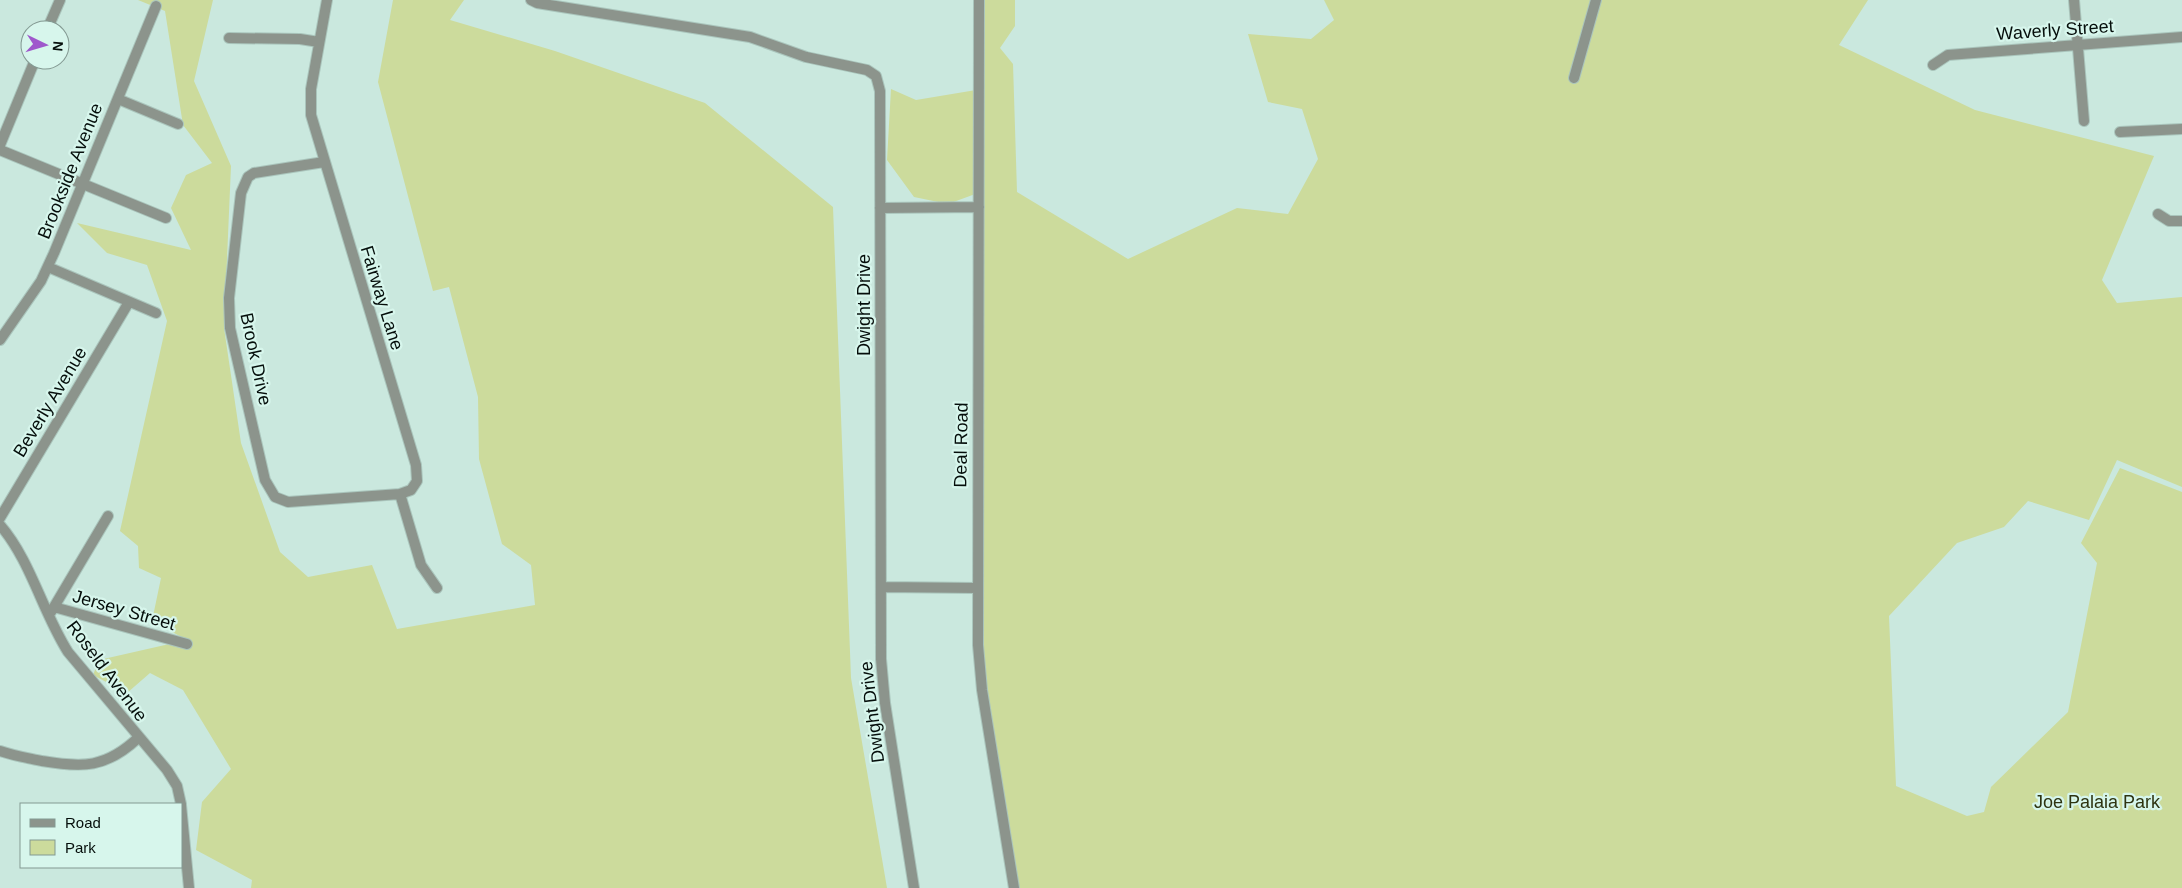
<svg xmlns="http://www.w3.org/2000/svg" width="2182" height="888" font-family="Arial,sans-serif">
	<rect width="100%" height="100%" fill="#cae8de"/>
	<!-- green -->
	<path fill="#ccdb9c" d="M138,0H213L194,81L231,166L224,328L241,443L280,552L308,577L372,565L397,629L535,605L531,565L502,544L479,459L478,397L449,287L433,291L378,82L393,0H464L450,20L555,51L705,103L833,207L851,678L887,888H251L252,880L196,850L202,802L231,769L183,690L150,673L127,693L93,675L99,660L187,640L152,621L161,578L139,568L138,546L120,531L167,321L147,265L107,253L77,223L191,250L171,208L186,175L212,163L183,125L165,11Z
		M976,0H1015V26L1000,48L1013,64L1017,192L1128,259L1237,208L1288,214L1318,159L1302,109L1268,102L1248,34L1311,39L1334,20L1324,0H1868L1839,45L1975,110L2154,156L2102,280L2117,303L2182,297V487L2117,460L2089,520L2028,501L2004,527L1957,543L1889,616L1896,786L1967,816L1984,812L1991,787L2068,712L2097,563L2081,543L2120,468L2182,492V888H1013L980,675L978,193L948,204L914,197L887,160L891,89L916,100L976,90Z"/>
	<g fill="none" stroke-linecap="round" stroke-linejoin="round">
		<defs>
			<path id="minor" d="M531,0L537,3L750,37L806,57L867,70L876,76L880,91L881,659L885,703L914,888
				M979,0L978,645L982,690L1014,888
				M2074,0L2084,121
				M47,30L60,0
				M229,38L300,39L319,42
				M1933,65L1948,55L2182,37
				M1574,78L1596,0
				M118,99L178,124
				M2120,132L2182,129
				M0,145L35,60
				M0,150L166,218
				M324,162L254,173L248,177L241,193L229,298L230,328L265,480L275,497L288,502L400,494L411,490L417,481L416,465L311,115V89L327,0
				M880,208L979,207
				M2158,214L2169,221H2182
				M48,267L156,313
				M0,340L41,281L54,253L156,6
				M400,494L421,565L437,588
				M0,518L129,302
				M0,525C31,561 42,611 68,652L167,770L177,786L181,804
				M881,587L978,588
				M54,607L187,644
				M51,612L108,516
				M0,751C14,756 28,758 42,761C83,768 106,768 138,738
				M181,805L189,888"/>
		</defs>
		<!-- minor casing -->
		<use href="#minor" stroke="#aac5bc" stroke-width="12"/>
		<!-- minor -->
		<use href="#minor" stroke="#8c948c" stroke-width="10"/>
	</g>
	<g text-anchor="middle" stroke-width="4.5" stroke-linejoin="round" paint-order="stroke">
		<!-- street labels -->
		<g font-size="18" fill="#050e0b" stroke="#d7f6ec">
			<text transform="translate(2055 30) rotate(-4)" y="6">Waverly Street</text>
			<text transform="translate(70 171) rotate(-68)" y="6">Brookside Avenue</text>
			<text transform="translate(382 298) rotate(73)" y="6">Fairway Lane</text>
			<text transform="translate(864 305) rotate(-90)" y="6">Dwight Drive</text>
			<text transform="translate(256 359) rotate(78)" y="6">Brook Drive</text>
			<text transform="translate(50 402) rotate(-59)" y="6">Beverly Avenue</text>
			<text transform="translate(961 445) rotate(-89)" y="6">Deal Road</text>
			<text transform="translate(124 610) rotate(16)" y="6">Jersey Street</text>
			<text transform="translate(107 671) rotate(53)" y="6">Roseld Avenue</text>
			<text transform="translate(872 712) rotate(-97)" y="6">Dwight Drive</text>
		</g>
		<!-- park labels -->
		<g font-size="18" fill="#2e3411" stroke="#d7f6ec">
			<text x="2097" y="808">Joe Palaia Park</text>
		</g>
	</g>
	<!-- legend -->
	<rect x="20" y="803" width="162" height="65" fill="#d7f6ec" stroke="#839992"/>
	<rect x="30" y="819" width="25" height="8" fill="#8c948c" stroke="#839992"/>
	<text x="65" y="828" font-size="15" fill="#050e0b">Road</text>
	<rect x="30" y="840" width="25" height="15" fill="#ccdb9c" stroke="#839992"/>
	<text x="65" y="853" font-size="15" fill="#050e0b">Park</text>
	<!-- north arrow -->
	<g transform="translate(45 45) rotate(95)"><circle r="24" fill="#d7f6ec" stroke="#839992"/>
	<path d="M0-4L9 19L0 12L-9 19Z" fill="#9f58cc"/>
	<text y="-8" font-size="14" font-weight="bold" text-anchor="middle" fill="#050e0b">N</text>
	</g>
</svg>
